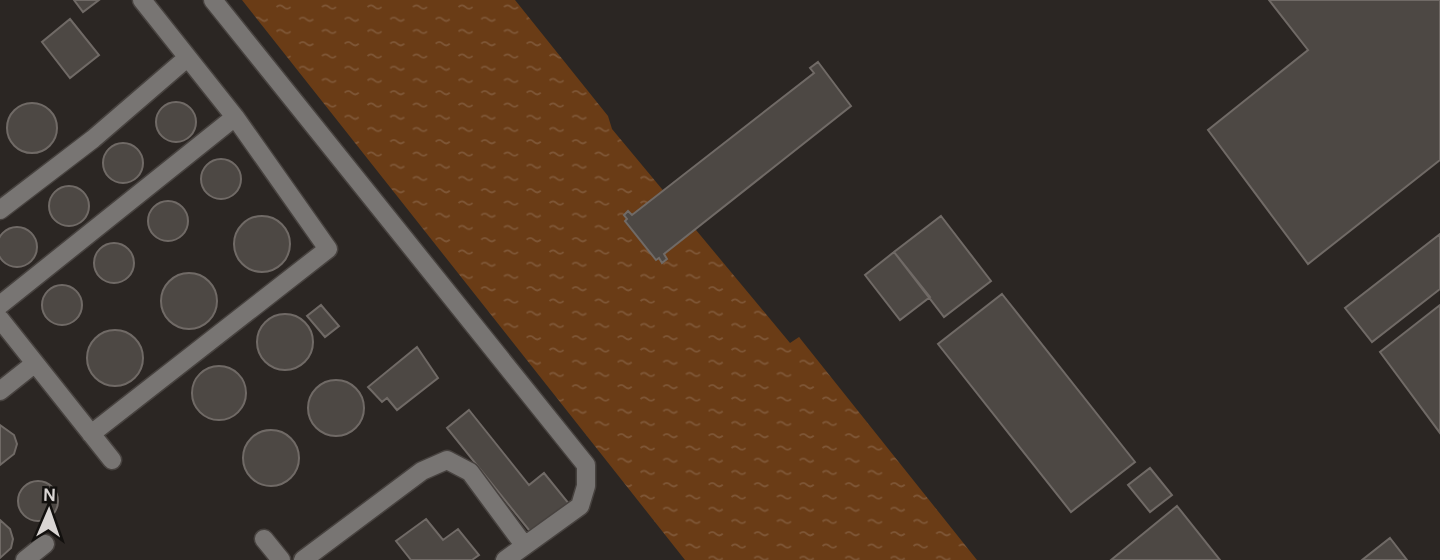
<svg xmlns="http://www.w3.org/2000/svg" width="1440" height="560" font-family="Karla,sans-serif">
	<defs>
		<pattern id="water-ripples" width="26" height="14" patternUnits="userSpaceOnUse" patternTransform="scale(1.75)"><rect width="26" height="14" fill="#6a3c16"/><path d="M2 4q2-2 4 0t4 0M15 11q2-2 4 0t4 0" fill="none" stroke="#7f5737"/></pattern>
	</defs>
	<rect width="100%" height="100%" fill="#2b2623"/>
	<!-- water -->
	<path fill="url(#water-ripples)" d="M242,0H515L608,116L612,129L790,343L799,337L977,560H685Z"/>
	<!-- building -->
	<path fill="#4d4844" stroke="#706a66" stroke-width="2" d="M74,0H99L83,12Z
		M1269,0H1440V160L1308,264L1208,130L1308,50Z
		M70,19L99,55L70,78L42,42Z
		M818,62L851,106L664,254L667,259L662,263L659,258L656,260L625,221L627,219L624,215L628,211L632,215L814,73L810,68Z
		M156 122a20 20 0 1 1 40 0a20 20 0 1 1-40 0Z
		M7 128a25 25 0 1 1 50 0a25 25 0 1 1-50 0Z
		M103 163a20 20 0 1 1 40 0a20 20 0 1 1-40 0Z
		M201 179a20 20 0 1 1 40 0a20 20 0 1 1-40 0Z
		M49 206a20 20 0 1 1 40 0a20 20 0 1 1-40 0Z
		M148 221a20 20 0 1 1 40 0a20 20 0 1 1-40 0Z
		M941,216L991,281L944,317L894,252Z
		M234 244a28 28 0 1 1 56 0a28 28 0 1 1-56 0Z
		M-3 247a20 20 0 1 1 40 0a20 20 0 1 1-40 0Z
		M1440,234V289L1372,342L1345,308Z
		M94 263a20 20 0 1 1 40 0a20 20 0 1 1-40 0Z
		M894,252L930,297L900,320L865,275Z
		M161 301a28 28 0 1 1 56 0a28 28 0 1 1-56 0Z
		M42 305a20 20 0 1 1 40 0a20 20 0 1 1-40 0Z
		M1002,294L1135,462L1071,512L938,344Z
		M321,305L339,326L325,337L307,316Z
		M1440,305V433L1380,352Z
		M257 342a28 28 0 1 1 56 0a28 28 0 1 1-56 0Z
		M87 358a28 28 0 1 1 56 0a28 28 0 1 1-56 0Z
		M417,347L438,378L397,410L387,398L382,402L368,387Z
		M192 393a27 27 0 1 1 54 0a27 27 0 1 1-54 0Z
		M308 408a28 28 0 1 1 56 0a28 28 0 1 1-56 0Z
		M469,410L529,485L544,473L570,505L533,535L447,428Z
		M0,425L14,435L17,444L14,454L0,465Z
		M243 458a28 28 0 1 1 56 0a28 28 0 1 1-56 0Z
		M1150,468L1172,495L1150,512L1128,485Z
		M18 501a20 20 0 1 1 40 0a20 20 0 1 1-40 0Z
		M1177,506L1220,560H1111Z
		M426,519L443,540L458,529L479,555L472,560H411L396,541Z
		M0,520L10,529L13,539L11,548L0,558Z
		M1390,538L1407,560H1362Z"/>
	<g fill="none" stroke-linecap="round" stroke-linejoin="round">
		<defs>
			<path id="minor" d="M213,0L586,465V486L580,506L505,560
				M0,210L93,139L187,58
				M0,305L235,117
				M0,319L112,460
				M0,391L34,364
				M91,434L328,249L235,117L142,0
				M264,539L281,560
				M25,560L45,544
				M303,560L422,471L447,460L470,472L524,545"/>
		</defs>
		<!-- minor casing -->
		<use href="#minor" stroke="#47423f" stroke-width="21"/>
		<!-- minor -->
		<use href="#minor" stroke="#787573" stroke-width="18"/>
	</g>
	<!-- north arrow -->
	<g transform="translate(49 511) rotate(2)" stroke="#12100e" stroke-width="5" paint-order="stroke">
	<path d="M0-5L12 26L0 18L-12 26Z" fill="#d9d5d3"/>
	<text y="-10" font-size="19" font-weight="bold" text-anchor="middle" fill="#d9d5d3">N</text>
	</g>
</svg>
